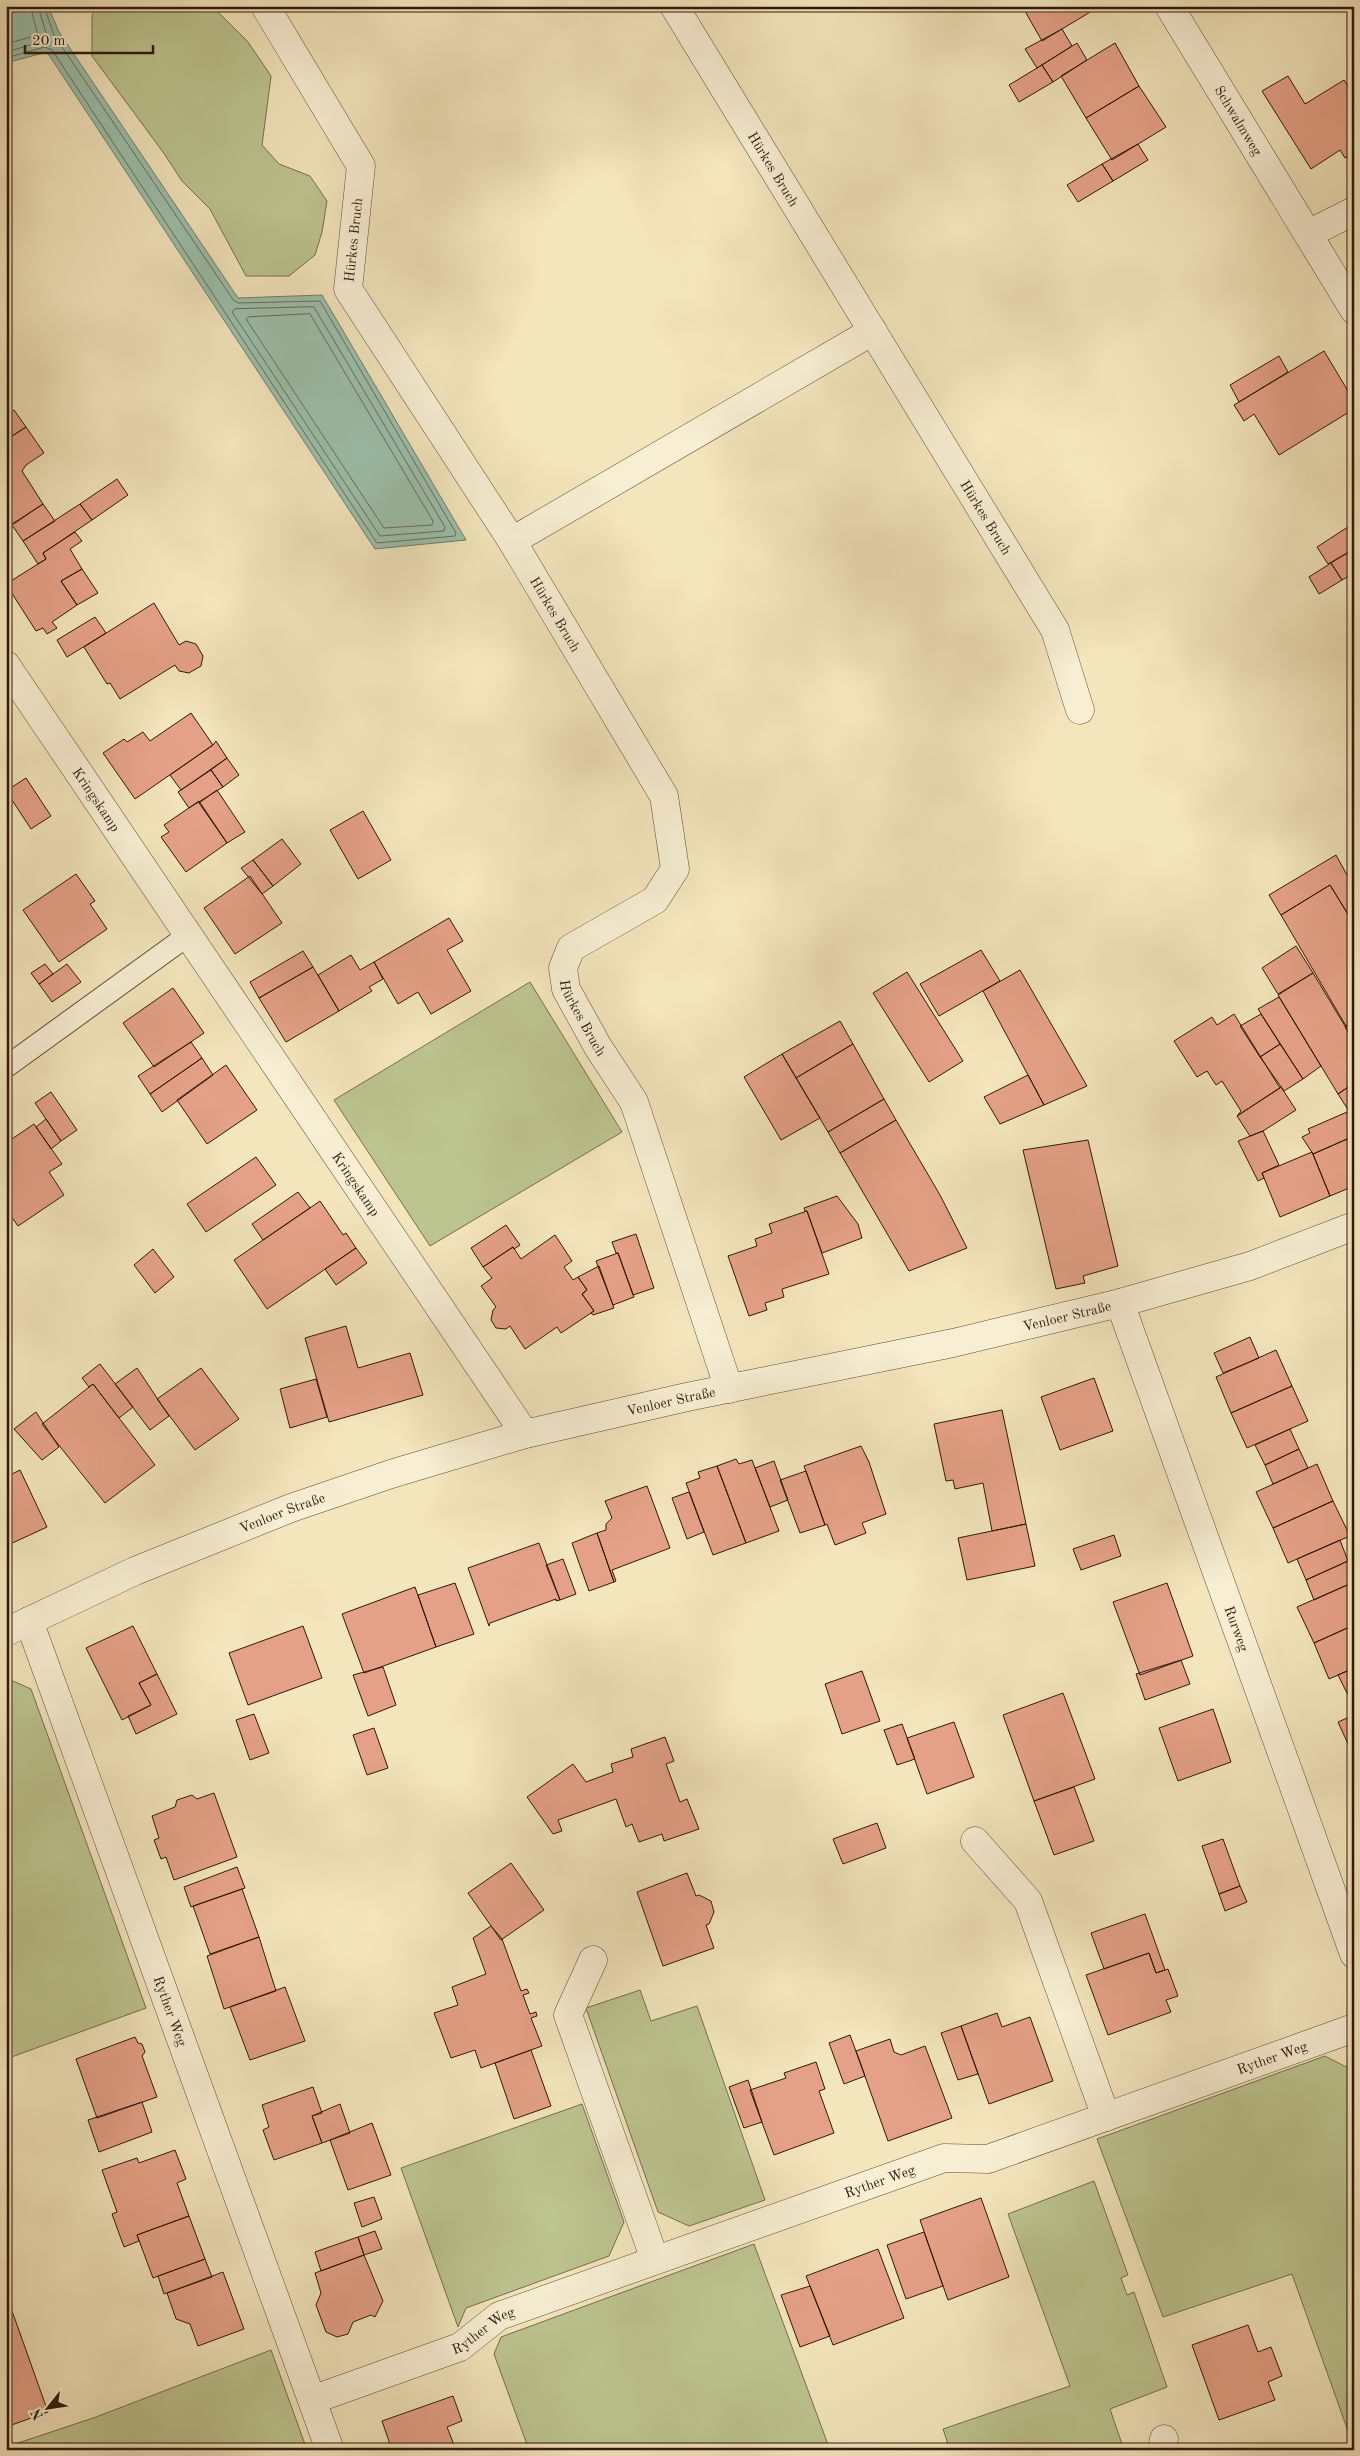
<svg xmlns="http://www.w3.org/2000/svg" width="1360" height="2456" font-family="'Old Standard TT',serif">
	<rect width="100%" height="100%" fill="#f3e5bc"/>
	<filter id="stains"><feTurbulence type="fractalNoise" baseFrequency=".004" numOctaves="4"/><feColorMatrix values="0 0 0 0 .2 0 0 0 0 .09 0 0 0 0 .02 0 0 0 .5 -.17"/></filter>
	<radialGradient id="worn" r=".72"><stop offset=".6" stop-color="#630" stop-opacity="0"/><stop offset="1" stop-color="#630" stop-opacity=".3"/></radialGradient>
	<!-- green -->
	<path fill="#bcc48f" stroke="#766e4d" d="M98,6H212L248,42L271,76L262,145L279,164L310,176L327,201L322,232L315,255L289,276H246L210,209L182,181L163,152L92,56V15Z
		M530,982L622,1132L430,1246L334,1100Z
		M6,1678L31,1689L146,2008L6,2059Z
		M640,1990L651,2021L697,2006L765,2200L689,2226L658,2212L586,2008Z
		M1325,2056L1354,2071V2448L1292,2274L1163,2317L1097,2139Z
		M582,2104L624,2222L609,2256L466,2308L458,2327L401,2168Z
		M1094,2181L1128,2275L1121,2278L1127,2295L1134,2292L1167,2387L1110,2409L1124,2450H950L943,2429L1070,2386L1008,2214Z
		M754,2244L830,2450H529L494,2354L501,2337Z
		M271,2350L307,2450H6V2447L96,2417Z"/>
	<!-- water -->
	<path fill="#9cbfac" stroke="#717c6c" d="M6,6H48L59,32L238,298L322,295L466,540L375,549L47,52L6,63Z"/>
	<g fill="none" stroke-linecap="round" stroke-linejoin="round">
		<!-- shore -->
		<path stroke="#666c5c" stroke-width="1" d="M6,44L38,35L30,6
			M6,52L48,40L38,6
			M6,58L45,47L52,50L377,543L455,536L456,533L320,301L239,303L234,301L54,35L44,6
			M314,307L445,527L444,531L380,536L232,312L235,309Z
			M310,314L433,521L432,525L384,528L246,319L249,317Z"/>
	</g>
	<!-- building -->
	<path fill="#e5a187" stroke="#30180b" d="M1022,6H1097V8L1042,41Z
		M1062,29L1072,46L1037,68L1025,49Z
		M1077,43L1087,60L1053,82L1042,65Z
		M1115,43L1139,86L1086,118L1061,76Z
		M1042,65L1053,82L1019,102L1009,85Z
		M1288,76L1305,104L1344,80L1354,95V152L1345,158L1340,150L1311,169L1262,91Z
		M1139,86L1166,127L1112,160L1086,118Z
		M1138,144L1148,160L1113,181L1102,164Z
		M1102,164L1113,181L1078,202L1067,185Z
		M1324,351L1354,401V409L1279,455L1254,414L1244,421L1234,405Z
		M1279,356L1288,372L1239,402L1230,385Z
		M14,410L26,427L6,440V416Z
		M26,427L44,453L26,465L22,471L43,504L6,528V440Z
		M117,479L128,495L92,520L80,504Z
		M43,504L55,521L23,541L12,525Z
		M80,504L92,520L43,553L46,559L38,564L23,541Z
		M1351,525L1354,530V549L1328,564L1317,547Z
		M75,532L82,541L70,549L82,569L61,581L77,605L52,622L57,628L47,634L43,628L36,631L6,584L46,559L43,553Z
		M1354,549V573L1342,580L1331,563Z
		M1331,563L1342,580L1319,594L1309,577Z
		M82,569L98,593L77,605L61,581Z
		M154,603L179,645L186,641L196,644L203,656L201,666L189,673L179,671L175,665L120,699L110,683L107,684L84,647Z
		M95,617L106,633L67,657L57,640Z
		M191,713L213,745L135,799L103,753L124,739L127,742L143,732L150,741Z
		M216,741L227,758L181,790L170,775L213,745Z
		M227,758L239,775L223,787L211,770Z
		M211,770L223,787L189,808L178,792Z
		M26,778L51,816L31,829L6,791Z
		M217,790L245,832L227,843L199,803Z
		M199,801L227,843L186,872L161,837L169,832L164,825Z
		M363,811L391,860L358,879L330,830Z
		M282,839L301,864L273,886L253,860Z
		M1336,855L1347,875L1354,870V920L1352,921L1330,885L1281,915L1269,895Z
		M253,860L273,886L262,894L241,868Z
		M76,874L95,901L90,904L107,929L59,962L23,910Z
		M250,876L282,923L235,954L204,908Z
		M1330,885L1354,924V1022L1346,1026L1281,915Z
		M449,918L463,941L447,950L471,991L431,1014L418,992L398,1004L374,962Z
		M1296,946L1313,973L1278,994L1262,968Z
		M981,950L1000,981L939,1016L920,984Z
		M303,951L313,967L259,998L250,982Z
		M351,955L360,970L374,962L383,979L369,987L372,991L339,1011L318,975Z
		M45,964L53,974L39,984L31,973Z
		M67,964L81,982L52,1002L39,984Z
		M313,967L339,1011L286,1042L259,998Z
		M1020,970L1087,1086L1044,1105L983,991Z
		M907,972L963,1061L929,1082L873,993Z
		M1313,973L1354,1041V1083L1338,1094L1278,995Z
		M173,988L204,1033L154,1067L123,1023Z
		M1279,997L1321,1066L1303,1079L1258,1009Z
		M1234,1014L1280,1088L1237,1116L1241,1111L1222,1081L1216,1085L1207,1071L1197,1077L1174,1041L1212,1017L1217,1025Z
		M1261,1014L1280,1044L1260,1057L1240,1026Z
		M840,1021L853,1044L796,1078L782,1054Z
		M1354,1022V1041L1345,1027Z
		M191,1042L202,1058L150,1094L138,1076Z
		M853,1044L884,1099L828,1132L796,1078Z
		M1280,1044L1303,1079L1284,1091L1260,1057Z
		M782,1054L820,1118L781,1140L744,1077Z
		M202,1058L213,1075L162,1112L150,1094Z
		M226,1065L257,1110L207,1144L177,1100Z
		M1028,1075L1044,1105L1000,1124L984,1097Z
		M1354,1083V1109L1349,1111L1338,1094Z
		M1281,1087L1296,1110L1263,1131L1250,1136L1237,1116Z
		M51,1092L77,1130L61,1141L35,1103Z
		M884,1099L896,1120L840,1153L828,1132Z
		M1354,1109V1136L1313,1154L1302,1137L1310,1133L1308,1129Z
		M46,1119L61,1141L51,1149L36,1127Z
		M896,1120L940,1195L967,1248L909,1271L840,1153Z
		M34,1124L62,1164L49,1172L64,1195L18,1226L6,1209V1143Z
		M1263,1131L1279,1165L1262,1173L1264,1178L1258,1181L1238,1141Z
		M1354,1136V1186L1330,1196L1313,1154Z
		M1088,1140L1118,1266L1083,1276L1085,1283L1056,1289L1023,1150Z
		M1312,1152L1330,1196L1280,1217L1262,1173Z
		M256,1157L276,1185L206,1232L187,1204Z
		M298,1192L310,1208L263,1240L252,1224Z
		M837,1196L858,1224L862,1238L822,1253L807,1211H805L804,1208Z
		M320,1201L343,1235L346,1233L356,1248L267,1309L234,1260Z
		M807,1211L829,1274L782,1289L784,1297L765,1303L767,1310L749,1316L728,1256L757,1246L755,1239L772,1233L769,1224Z
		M506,1225L520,1245L514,1249L513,1247L483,1267L471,1248Z
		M636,1234L654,1288L633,1295L618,1253H616L612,1242Z
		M555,1235L572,1261L564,1267L573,1280L578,1277L587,1290L582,1294L594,1311L561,1333L557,1327L525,1349L510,1326L506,1329L496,1328L491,1320L493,1310L496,1307L481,1286L492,1278L483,1267L513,1247L521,1259Z
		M356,1248L367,1263L336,1285L325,1269Z
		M153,1249L174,1277L155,1293L134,1265Z
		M618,1253L634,1297L613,1305L596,1261Z
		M599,1266L614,1308L593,1315L591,1313L594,1311L582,1294L587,1290L578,1277Z
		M346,1326L358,1368L410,1353L423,1395L329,1422L305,1338Z
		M1250,1337L1259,1358L1223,1373L1214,1353Z
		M1276,1350L1292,1386L1231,1413L1216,1377Z
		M100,1364L133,1407L119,1418L93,1384L89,1387L82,1378Z
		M137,1368L169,1416L150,1430L115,1384Z
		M201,1368L239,1419L195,1450L157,1399Z
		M1094,1378L1113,1431L1060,1450L1041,1397Z
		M316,1379L327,1417L290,1428L280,1389Z
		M93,1384L155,1465L105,1503L42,1424Z
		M1292,1386L1308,1421L1247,1448L1231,1413Z
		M1002,1410L1026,1524L992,1531L983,1483L955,1489L953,1480L946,1481L934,1424Z
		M36,1412L59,1447L42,1460L14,1429Z
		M1290,1429L1299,1449L1265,1465L1255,1445Z
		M861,1446L869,1462L886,1514L862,1523L866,1533L835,1545L827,1524L825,1525L804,1466Z
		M1299,1449L1308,1468L1273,1484L1265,1465Z
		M736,1459L739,1464L752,1460L779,1531L746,1543L717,1466Z
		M774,1461L788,1500L770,1507L755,1468Z
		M1317,1464L1333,1501L1273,1528L1256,1492Z
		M717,1466L746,1543L713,1555L686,1483L700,1478L698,1472Z
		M20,1470L47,1527L6,1546V1477Z
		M806,1471L825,1525L800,1533L780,1480Z
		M647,1486L670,1548L612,1570L616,1581L614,1582L597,1533L606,1530V1524L612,1518L605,1501Z
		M689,1492L704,1532L687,1539L672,1498Z
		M1333,1501L1350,1536L1288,1563L1273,1528Z
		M1026,1524L1035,1566L967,1580L958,1538Z
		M597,1533L614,1582L589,1591L572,1543Z
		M1114,1535L1121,1556L1081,1570L1073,1549Z
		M1340,1540L1348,1561L1306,1580L1297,1559Z
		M539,1543L560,1600L556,1601V1599L490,1623L489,1626L468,1568Z
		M563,1559L576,1594L560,1600L546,1565Z
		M1348,1561L1354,1572V1582L1314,1600L1306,1580Z
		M1354,1582V1625L1314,1643L1297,1607Z
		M455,1583L474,1634L436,1647L418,1595Z
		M1167,1583L1193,1656L1140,1675L1113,1602Z
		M415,1587L436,1647L364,1673L342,1614Z
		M1354,1625V1668L1329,1679L1314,1643Z
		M133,1626L157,1674L139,1683L151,1705L122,1720L86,1648Z
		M303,1626L322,1678L248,1705L229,1653Z
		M1181,1660L1190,1684L1145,1700L1136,1674Z
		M383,1667L396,1705L368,1716L353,1675Z
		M1354,1668V1692L1348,1695L1338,1675Z
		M862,1671L880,1721L842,1734L825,1684Z
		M157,1674L177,1714L136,1734L128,1716L151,1705L139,1683Z
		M1063,1693L1095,1779L1034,1801L1003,1715Z
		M1213,1709L1231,1762L1178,1781L1159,1728Z
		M254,1714L269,1753L250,1760L236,1720Z
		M1354,1715V1757L1338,1722Z
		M954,1722L974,1777L927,1794L907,1738Z
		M902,1724L915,1759L897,1765L884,1730Z
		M374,1728L388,1768L367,1775L353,1735Z
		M665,1737L674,1761L666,1764L680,1802L687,1799L699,1829L664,1841L662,1834L639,1842L632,1824L626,1827L616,1799L558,1820L562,1831L553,1834L527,1797L573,1764L586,1782L613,1772L611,1764L633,1757L631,1749Z
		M1074,1787L1094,1841L1054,1855L1034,1801Z
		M214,1793L237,1857L174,1880L166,1857L161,1859L154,1840L159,1838L152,1816L175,1807L177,1800L192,1795L197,1799Z
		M877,1823L886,1848L843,1864L833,1839Z
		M1223,1839L1240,1886L1219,1894L1202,1846Z
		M511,1863L544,1910L501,1940L468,1893Z
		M237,1867L245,1888L191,1907L184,1887Z
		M687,1873L696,1896L699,1895L711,1901L714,1912L709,1924L706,1925L714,1948L663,1966L637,1892Z
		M1240,1886L1247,1902L1225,1911L1219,1894Z
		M242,1889L259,1937L210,1954L193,1906Z
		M1145,1914L1165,1970L1156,1973L1149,1953L1104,1969L1091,1933Z
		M491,1926L502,1939L521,1991L527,1989L529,1993L523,1995L530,2014L536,2012L537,2016L531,2018L542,2046L481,2068L475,2050L451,2058L434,2013L458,2005L452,1987L486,1974L473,1938Z
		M259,1937L276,1991L224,2009L207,1956Z
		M1149,1953L1156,1973L1168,1969L1178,1996L1166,2000L1171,2012L1108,2035L1086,1975Z
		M285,1987L305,2041L250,2060L230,2007Z
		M997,2013L1002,2027L1030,2017L1053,2081L989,2104L961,2026Z
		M961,2026L978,2074L958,2080L941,2033Z
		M850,2035L865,2076L844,2084L829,2043Z
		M135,2037L138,2043L142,2044L145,2052L142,2056L157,2097L97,2118L76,2059Z
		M890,2039L894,2052L901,2055L925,2046L952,2118L888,2141L856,2051Z
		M531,2050L551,2106L514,2119L495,2063Z
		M816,2062L825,2089L819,2091L834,2133L774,2155L750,2090L786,2078L784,2073Z
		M748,2080L762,2122L744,2128L729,2087Z
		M313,2087L322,2113L312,2116L322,2143L274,2160L263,2130L269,2127L262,2105Z
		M142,2102L152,2132L99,2152L88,2120Z
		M340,2104L350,2133L322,2143L312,2116Z
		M372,2123L391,2175L348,2190L330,2140Z
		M175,2150L186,2179L177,2183L189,2216L137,2235L139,2241L124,2247L112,2214L117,2212L102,2170L137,2158L139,2163Z
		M374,2197L382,2219L362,2227L354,2203Z
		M981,2198L1009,2277L948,2300L920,2220Z
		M189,2216L205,2259L153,2278L137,2235Z
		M375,2231L382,2249L364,2255L358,2237Z
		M924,2232L943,2286L906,2299L887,2245Z
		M358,2237L364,2255L321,2271L315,2252Z
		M878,2249L904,2318L833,2345L806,2276Z
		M364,2255L383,2301L375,2317L371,2315L353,2322L348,2334L337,2337L326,2332L316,2305L321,2293L315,2273Z
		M205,2259L212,2277L164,2294L158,2276Z
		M223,2272L244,2329L198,2346L190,2324L176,2319L167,2293Z
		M810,2286L830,2336L800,2347L781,2295Z
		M6,2294L48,2412L6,2427Z
		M1248,2325L1258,2352L1271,2347L1282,2376L1268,2382L1275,2400L1219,2420L1192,2345Z
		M453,2396L462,2421L447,2427L456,2450H392L382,2421Z"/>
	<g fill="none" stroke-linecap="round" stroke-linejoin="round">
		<defs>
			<path id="service" d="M6,1067L187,936"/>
			<g id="minor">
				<path id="s1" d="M265,6L361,166L348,289L512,541L664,796L675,869L655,900L571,948L563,968L566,989L598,1047L634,1102L729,1389"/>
				<path id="s2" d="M674,6L1055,630L1080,710"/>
				<path id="s3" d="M1169,6L1354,310"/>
				<path d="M1308,234L1354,211"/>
				<path d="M512,541L873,331"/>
				<path id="s4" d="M6,665L525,1434"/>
				<path id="s5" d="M1120,1303L1354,1954"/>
				<path id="s6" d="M29,1621L330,2450"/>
				<path id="s7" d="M6,1632L135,1571L291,1508L391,1474L525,1434L687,1397L953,1343L1120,1303L1250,1266L1354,1226"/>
				<path d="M975,1841L1028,1901L1106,2117"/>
				<path d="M593,1960L568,2015L655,2260"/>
				<path id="s8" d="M312,2400L460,2347L499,2316L944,2158L988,2159L1354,2028"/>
				<path d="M1162,2450L1164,2439"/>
			</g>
		</defs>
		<!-- service casing -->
		<use href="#service" stroke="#614b37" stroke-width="23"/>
		<!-- minor casing -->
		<use href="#minor" stroke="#614b37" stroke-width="29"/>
		<!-- service -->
		<use href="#service" stroke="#f7eed3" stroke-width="21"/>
		<!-- minor -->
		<use href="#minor" stroke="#f7eed3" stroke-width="28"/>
	</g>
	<g text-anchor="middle" stroke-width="5" stroke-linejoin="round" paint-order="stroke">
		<!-- street labels -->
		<g font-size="14" fill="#30180b" stroke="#f7eed3">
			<text dy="5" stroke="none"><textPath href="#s3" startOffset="134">Schwalmweg</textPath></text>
			<text dy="5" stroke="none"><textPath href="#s2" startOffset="191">Hürkes Bruch</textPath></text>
			<text transform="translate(353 240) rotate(-84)" y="5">Hürkes Bruch</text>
			<text dy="5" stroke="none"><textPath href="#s2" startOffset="599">Hürkes Bruch</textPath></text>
			<text dy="5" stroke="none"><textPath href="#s1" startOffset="696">Hürkes Bruch</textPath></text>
			<text dy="5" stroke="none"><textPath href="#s4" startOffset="162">Kringskamp</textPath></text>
			<text dy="5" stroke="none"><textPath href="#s1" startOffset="1191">Hürkes Bruch</textPath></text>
			<text dy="5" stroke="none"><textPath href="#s4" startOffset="626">Kringskamp</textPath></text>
			<text dy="5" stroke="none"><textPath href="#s7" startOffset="1111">Venloer Straße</textPath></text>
			<text dy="5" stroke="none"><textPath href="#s7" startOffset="706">Venloer Straße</textPath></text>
			<text dy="5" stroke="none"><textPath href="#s7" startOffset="301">Venloer Straße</textPath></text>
			<text dy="5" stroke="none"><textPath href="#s5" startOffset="346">Rurweg</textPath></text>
			<text dy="5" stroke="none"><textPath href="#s6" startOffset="415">Ryther Weg</textPath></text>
			<text dy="5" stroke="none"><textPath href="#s8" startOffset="1025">Ryther Weg</textPath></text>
			<text dy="5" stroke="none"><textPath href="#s8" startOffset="611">Ryther Weg</textPath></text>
			<text dy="5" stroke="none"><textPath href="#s8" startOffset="186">Ryther Weg</textPath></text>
		</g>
	</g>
	<!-- margin -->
	<rect width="1360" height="2456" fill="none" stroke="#f3e5bc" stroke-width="25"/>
	<rect x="8" y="8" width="1345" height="2441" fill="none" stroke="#30180b" stroke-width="2.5"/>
	<rect x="12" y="12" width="1335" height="2431" fill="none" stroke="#30180b"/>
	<!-- north arrow -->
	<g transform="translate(48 2408) rotate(240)" stroke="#f7eed3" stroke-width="4" paint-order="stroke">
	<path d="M0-4L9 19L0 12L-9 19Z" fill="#30180b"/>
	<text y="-8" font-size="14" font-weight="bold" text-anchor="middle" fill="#30180b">N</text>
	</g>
	<!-- scale -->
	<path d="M25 45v8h128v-8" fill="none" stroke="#30180b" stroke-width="2.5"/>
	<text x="32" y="45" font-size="15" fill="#30180b" stroke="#f7eed3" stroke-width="4" paint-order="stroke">20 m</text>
	<rect width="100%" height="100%" filter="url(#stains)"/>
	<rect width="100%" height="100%" fill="url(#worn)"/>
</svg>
